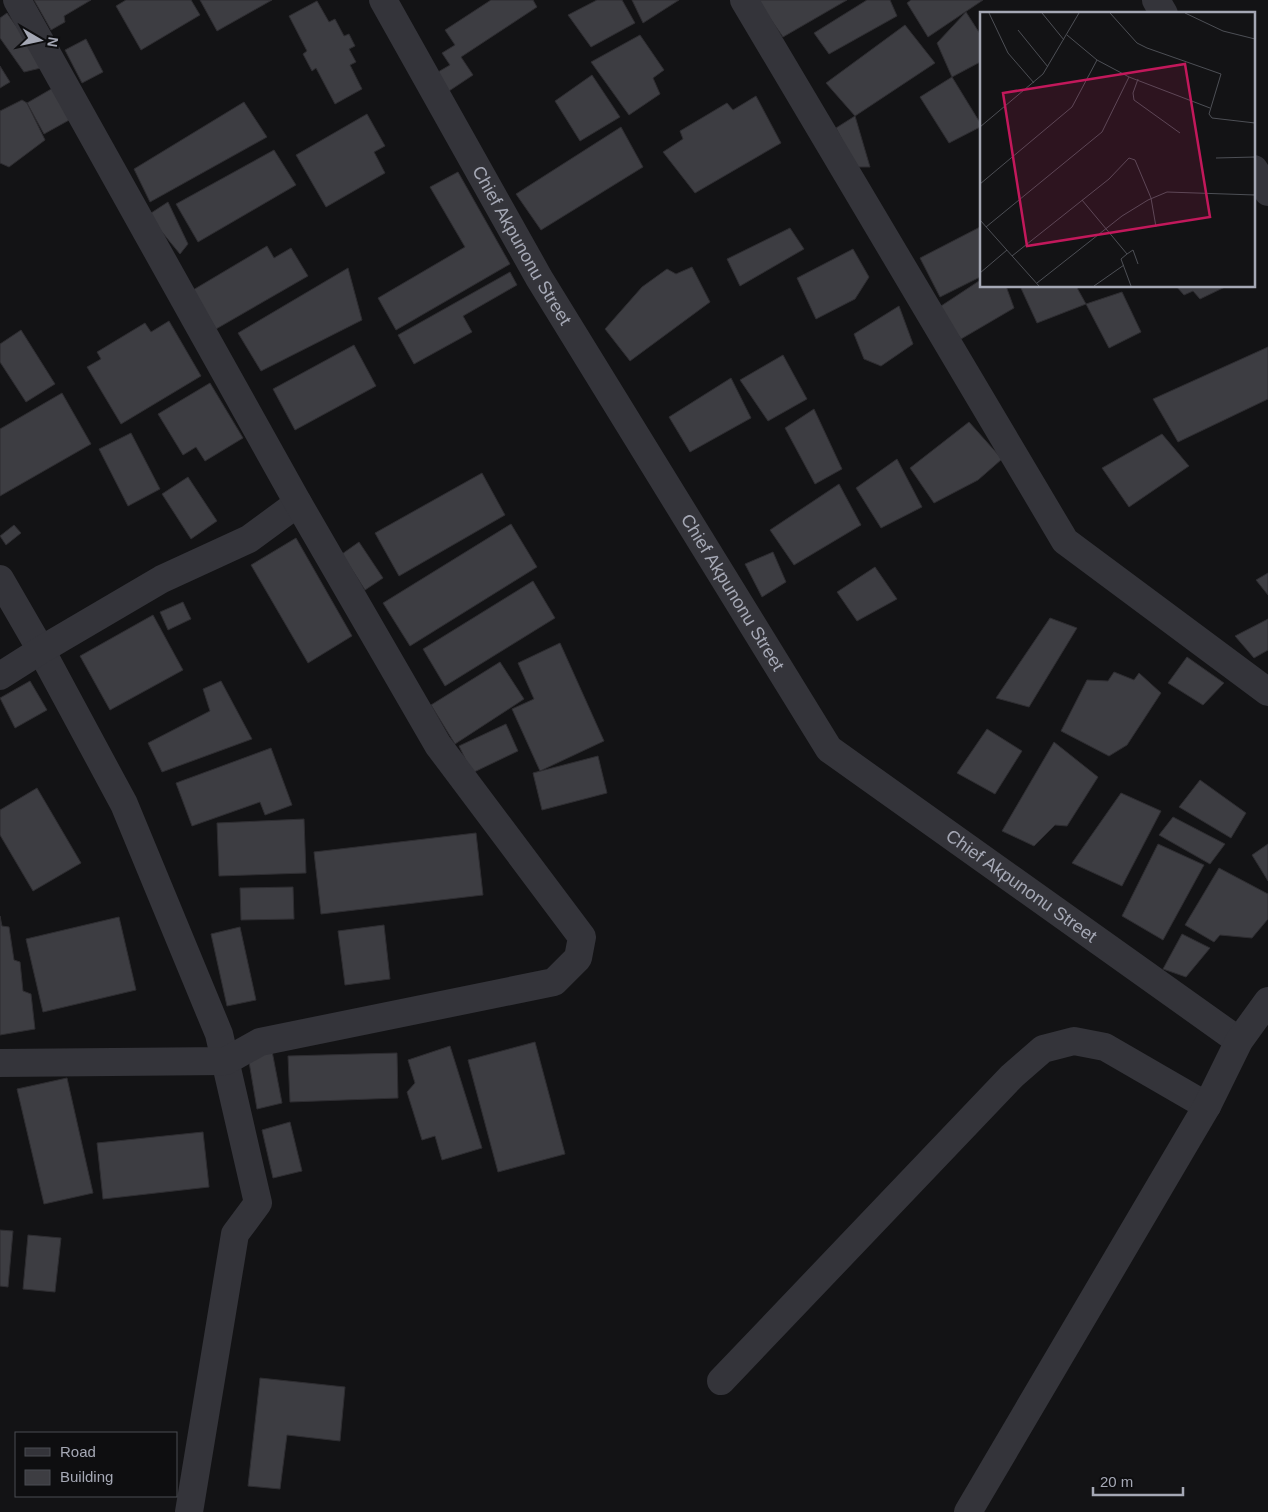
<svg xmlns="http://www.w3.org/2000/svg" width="1268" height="1512" font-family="Helvetica,sans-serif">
	<rect width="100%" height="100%" fill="#131315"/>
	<!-- building -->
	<path fill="#3d3d42" stroke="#2e2d31" d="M34,0H91L64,16L65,22L51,30Z
		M126,0H191L200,15L141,50L116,6Z
		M200,0H272L217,31Z
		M491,0H533L537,7L461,57L473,75L449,91L438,72L450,65L442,53L455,45L445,30Z
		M597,0H622L635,23L591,47L568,15Z
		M632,0H679L643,23Z
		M757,0H847L783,37Z
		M867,0H890L897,16L829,54L814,33Z
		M911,0H983L928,37L907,3Z
		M317,1L329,22L335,19L344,36L349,34L355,46L349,49L356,62L350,65L362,89L335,104L316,68L312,71L303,54L307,51L289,16Z
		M966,12L982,37V61L952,77L937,43Z
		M7,13L45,67L24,72L0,38V18Z
		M905,25L935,63L855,116L826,83Z
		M640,35L664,70L653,78L660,94L629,115L591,62Z
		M86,39L103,72L82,83L65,50Z
		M0,66L10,82L0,88Z
		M592,75L620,117L580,141L555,101Z
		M952,77L982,126L949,143L920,97Z
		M53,88L71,119L44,134L27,103Z
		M756,96L781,143L695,193L663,152L683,139L680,131L727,103L733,110Z
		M22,100L27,103L45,140L9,167L0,163V111Z
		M244,102L267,137L150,202L134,169Z
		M367,114L385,146L374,152L385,173L326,207L296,155Z
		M855,116L870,167H856L836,128Z
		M621,127L643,167L541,230L516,194Z
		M274,150L296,185L198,242L176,204Z
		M458,172L510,264L396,330L378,298L465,247L430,187Z
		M168,202L188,244L180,254L148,215Z
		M982,226V276L940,297L920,258Z
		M790,228L804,249L740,286L727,259Z
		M267,246L274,258L291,248L308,276L216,329L193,290Z
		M853,249L869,277L855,299L816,319L797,278Z
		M692,267L710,302L630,361L605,329L642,287L667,269L676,274Z
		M348,268L362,320L261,371L238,333Z
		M510,272L517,285L463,316L472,332L414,364L398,335Z
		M982,279V286H1006L1014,308L961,339L938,308Z
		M1020,286H1076L1086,304L1037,323Z
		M1176,286H1227L1200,299L1193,291L1184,295Z
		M1122,292L1141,332L1109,348L1086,304Z
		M899,306L913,344L881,366L864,359L854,334Z
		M169,321L201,376L121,424L87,367L101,359L97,352L145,323L151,332Z
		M21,330L55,384L26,402L0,362V344Z
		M354,345L376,386L295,430L273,389Z
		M1268,347V399L1178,442L1153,399Z
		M783,355L807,399L768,421L740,380Z
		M731,378L751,418L690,452L669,417Z
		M210,383L243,438L205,461L196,447L183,455L158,414Z
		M62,393L91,444L0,496V429Z
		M814,409L842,469L815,484L785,428Z
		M969,422L1002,459L978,480L934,503L910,468Z
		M131,433L160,489L128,506L99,449Z
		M1162,434L1189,466L1129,507L1102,468Z
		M897,459L922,507L881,528L856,488Z
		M482,473L505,515L399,576L375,533Z
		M188,477L217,521L191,539L162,494Z
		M839,484L861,525L794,565L770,530Z
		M511,524L537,567L410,646L383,603Z
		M14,525L21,533L6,545L0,536Z
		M296,538L352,636L308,663L251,565Z
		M359,542L383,578L365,590L342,554Z
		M773,552L786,582L762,597L745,564Z
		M875,567L897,599L857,621L837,592Z
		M1268,573V595L1256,580Z
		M533,581L555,618L445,686L423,649Z
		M183,602L191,619L168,630L160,612Z
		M153,615L183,670L110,710L80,656Z
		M1050,618L1077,628L1029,707L996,698Z
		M1268,619V650L1254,658L1235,636Z
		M560,643L604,741L540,771L512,709L534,699L518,663Z
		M1187,657L1224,683L1203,705L1168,683Z
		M500,662L524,699L455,744L431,705Z
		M1114,672L1134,680L1139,673L1161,693L1127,745L1109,756L1061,731L1087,680L1108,681Z
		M30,681L47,710L15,728L0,698Z
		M221,681L252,739L162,772L148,743L210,711L203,689Z
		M506,724L518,751L472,773L459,746Z
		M987,729L1022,751L995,794L957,773Z
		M1054,742L1098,777L1067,826L1055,825L1034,846L1002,831Z
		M271,748L292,805L265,815L260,802L192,826L176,783Z
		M598,756L607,793L542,810L533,773Z
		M1200,780L1246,813L1231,838L1179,807Z
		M37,788L81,863L33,891L0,835V810Z
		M1121,793L1161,811L1122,886L1072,863Z
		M1173,817L1225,844L1210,864L1159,835Z
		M304,819L306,873L219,876L217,823Z
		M476,833L483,895L321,914L314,852Z
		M1158,844L1204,865L1163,940L1122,916Z
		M1268,844V881L1252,855Z
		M1219,868L1268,894V919L1252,938L1220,935L1214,942L1185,925Z
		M293,887L294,919L241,920L240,888Z
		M0,916L2,926L9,927L14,960L20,962L23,991L31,994L35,1029L0,1035Z
		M119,917L136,990L43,1012L26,939Z
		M384,925L390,979L345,985L338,931Z
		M240,927L256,1000L227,1006L211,934Z
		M1182,934L1210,948L1186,977L1163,969Z
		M535,1042L565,1154L498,1172L468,1060Z
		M450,1046L482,1148L442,1160L435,1136L422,1140L407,1092L415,1083L408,1060Z
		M272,1051L282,1103L257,1109L248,1056Z
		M397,1053L398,1098L290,1102L288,1056Z
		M67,1078L93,1193L44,1204L17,1089Z
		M290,1122L302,1171L273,1178L262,1130Z
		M203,1132L209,1187L103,1199L97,1143Z
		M0,1230L13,1231L8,1287L0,1286Z
		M28,1235L61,1238L55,1292L23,1289Z
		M260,1378L345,1387L340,1441L287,1435L280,1489L248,1486Z"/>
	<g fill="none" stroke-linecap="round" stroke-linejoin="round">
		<!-- street -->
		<g stroke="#34343a" stroke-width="28">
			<path id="s1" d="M383,0L539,278L829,749L1239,1041"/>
			<path d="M744,0L1065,541L1268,692"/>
			<path d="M1156,0L1164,14"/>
			<path d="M1254,169L1268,192"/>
			<path d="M0,579L41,650L124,804L219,1034L258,1203L235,1234L189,1512"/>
			<path d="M0,676L41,650L162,579L249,539L298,503"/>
			<path d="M0,1063L226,1061L260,1042L554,982L578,958L582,937L438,745L298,503L17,0"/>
			<path d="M721,1381L1012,1076L1043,1049L1074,1041L1105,1047L1207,1106"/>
			<path d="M968,1512L1207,1106L1239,1041L1268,1001"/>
		</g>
	</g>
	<g text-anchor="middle" stroke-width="4" stroke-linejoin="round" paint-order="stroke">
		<!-- street labels -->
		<g font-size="18" fill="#a5a8b5" stroke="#0e0e10">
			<text dy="6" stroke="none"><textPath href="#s1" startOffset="282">Chief Akpunonu Street</textPath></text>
			<text dy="6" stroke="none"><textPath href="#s1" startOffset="688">Chief Akpunonu Street</textPath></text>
			<text dy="6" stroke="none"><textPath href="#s1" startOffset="1108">Chief Akpunonu Street</textPath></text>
		</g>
	</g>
	<!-- overview -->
	<g transform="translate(980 12)">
		<rect width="275" height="275" fill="#131315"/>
		<path fill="none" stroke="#4d4f55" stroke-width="1" d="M9,1L28,41L54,71M62,1L84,28M130,1L157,31L167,36L241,62L229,102L232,106L275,111M205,1L243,19L275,27M38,18L68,55M87,23L117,48L149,65L230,96M158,67L153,81L154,88L200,121M0,115L63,62L99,1M236,146L275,145M0,172L92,95L117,48M102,188L147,242L141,247L151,274M0,208L59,274M6,215L122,120L149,65M147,242L153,238L158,252M32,244L129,167L149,146L155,148L171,186L176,215M0,261L27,238M57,271L142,204L168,188L187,180L275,183M114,274L144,253"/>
		<path fill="#c2185b" fill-opacity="0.15" stroke="#c2185b" stroke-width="2.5" d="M205,52L230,205L47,234L23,81Z"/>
		<rect width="275" height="275" fill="none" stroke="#a5a8b5" stroke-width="2.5"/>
	</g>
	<!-- legend -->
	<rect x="15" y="1432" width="162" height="65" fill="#0e0e10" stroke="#4a4c52"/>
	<rect x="25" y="1448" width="25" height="8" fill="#34343a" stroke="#4a4c52"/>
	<text x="60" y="1457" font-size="15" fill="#a5a8b5">Road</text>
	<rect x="25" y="1470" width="25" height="15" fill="#3d3d42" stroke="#4a4c52"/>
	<text x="60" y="1482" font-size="15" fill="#a5a8b5">Building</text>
	<!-- north arrow -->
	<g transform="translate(40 40) rotate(99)" stroke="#0e0e10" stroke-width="4" paint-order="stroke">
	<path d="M0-4L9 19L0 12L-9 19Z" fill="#a5a8b5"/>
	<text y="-8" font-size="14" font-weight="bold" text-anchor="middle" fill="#a5a8b5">N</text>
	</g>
	<!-- scale -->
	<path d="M1093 1487v8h90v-8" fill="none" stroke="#a5a8b5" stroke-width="2.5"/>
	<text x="1100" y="1487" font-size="15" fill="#a5a8b5" stroke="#0e0e10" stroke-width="4" paint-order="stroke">20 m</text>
</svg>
